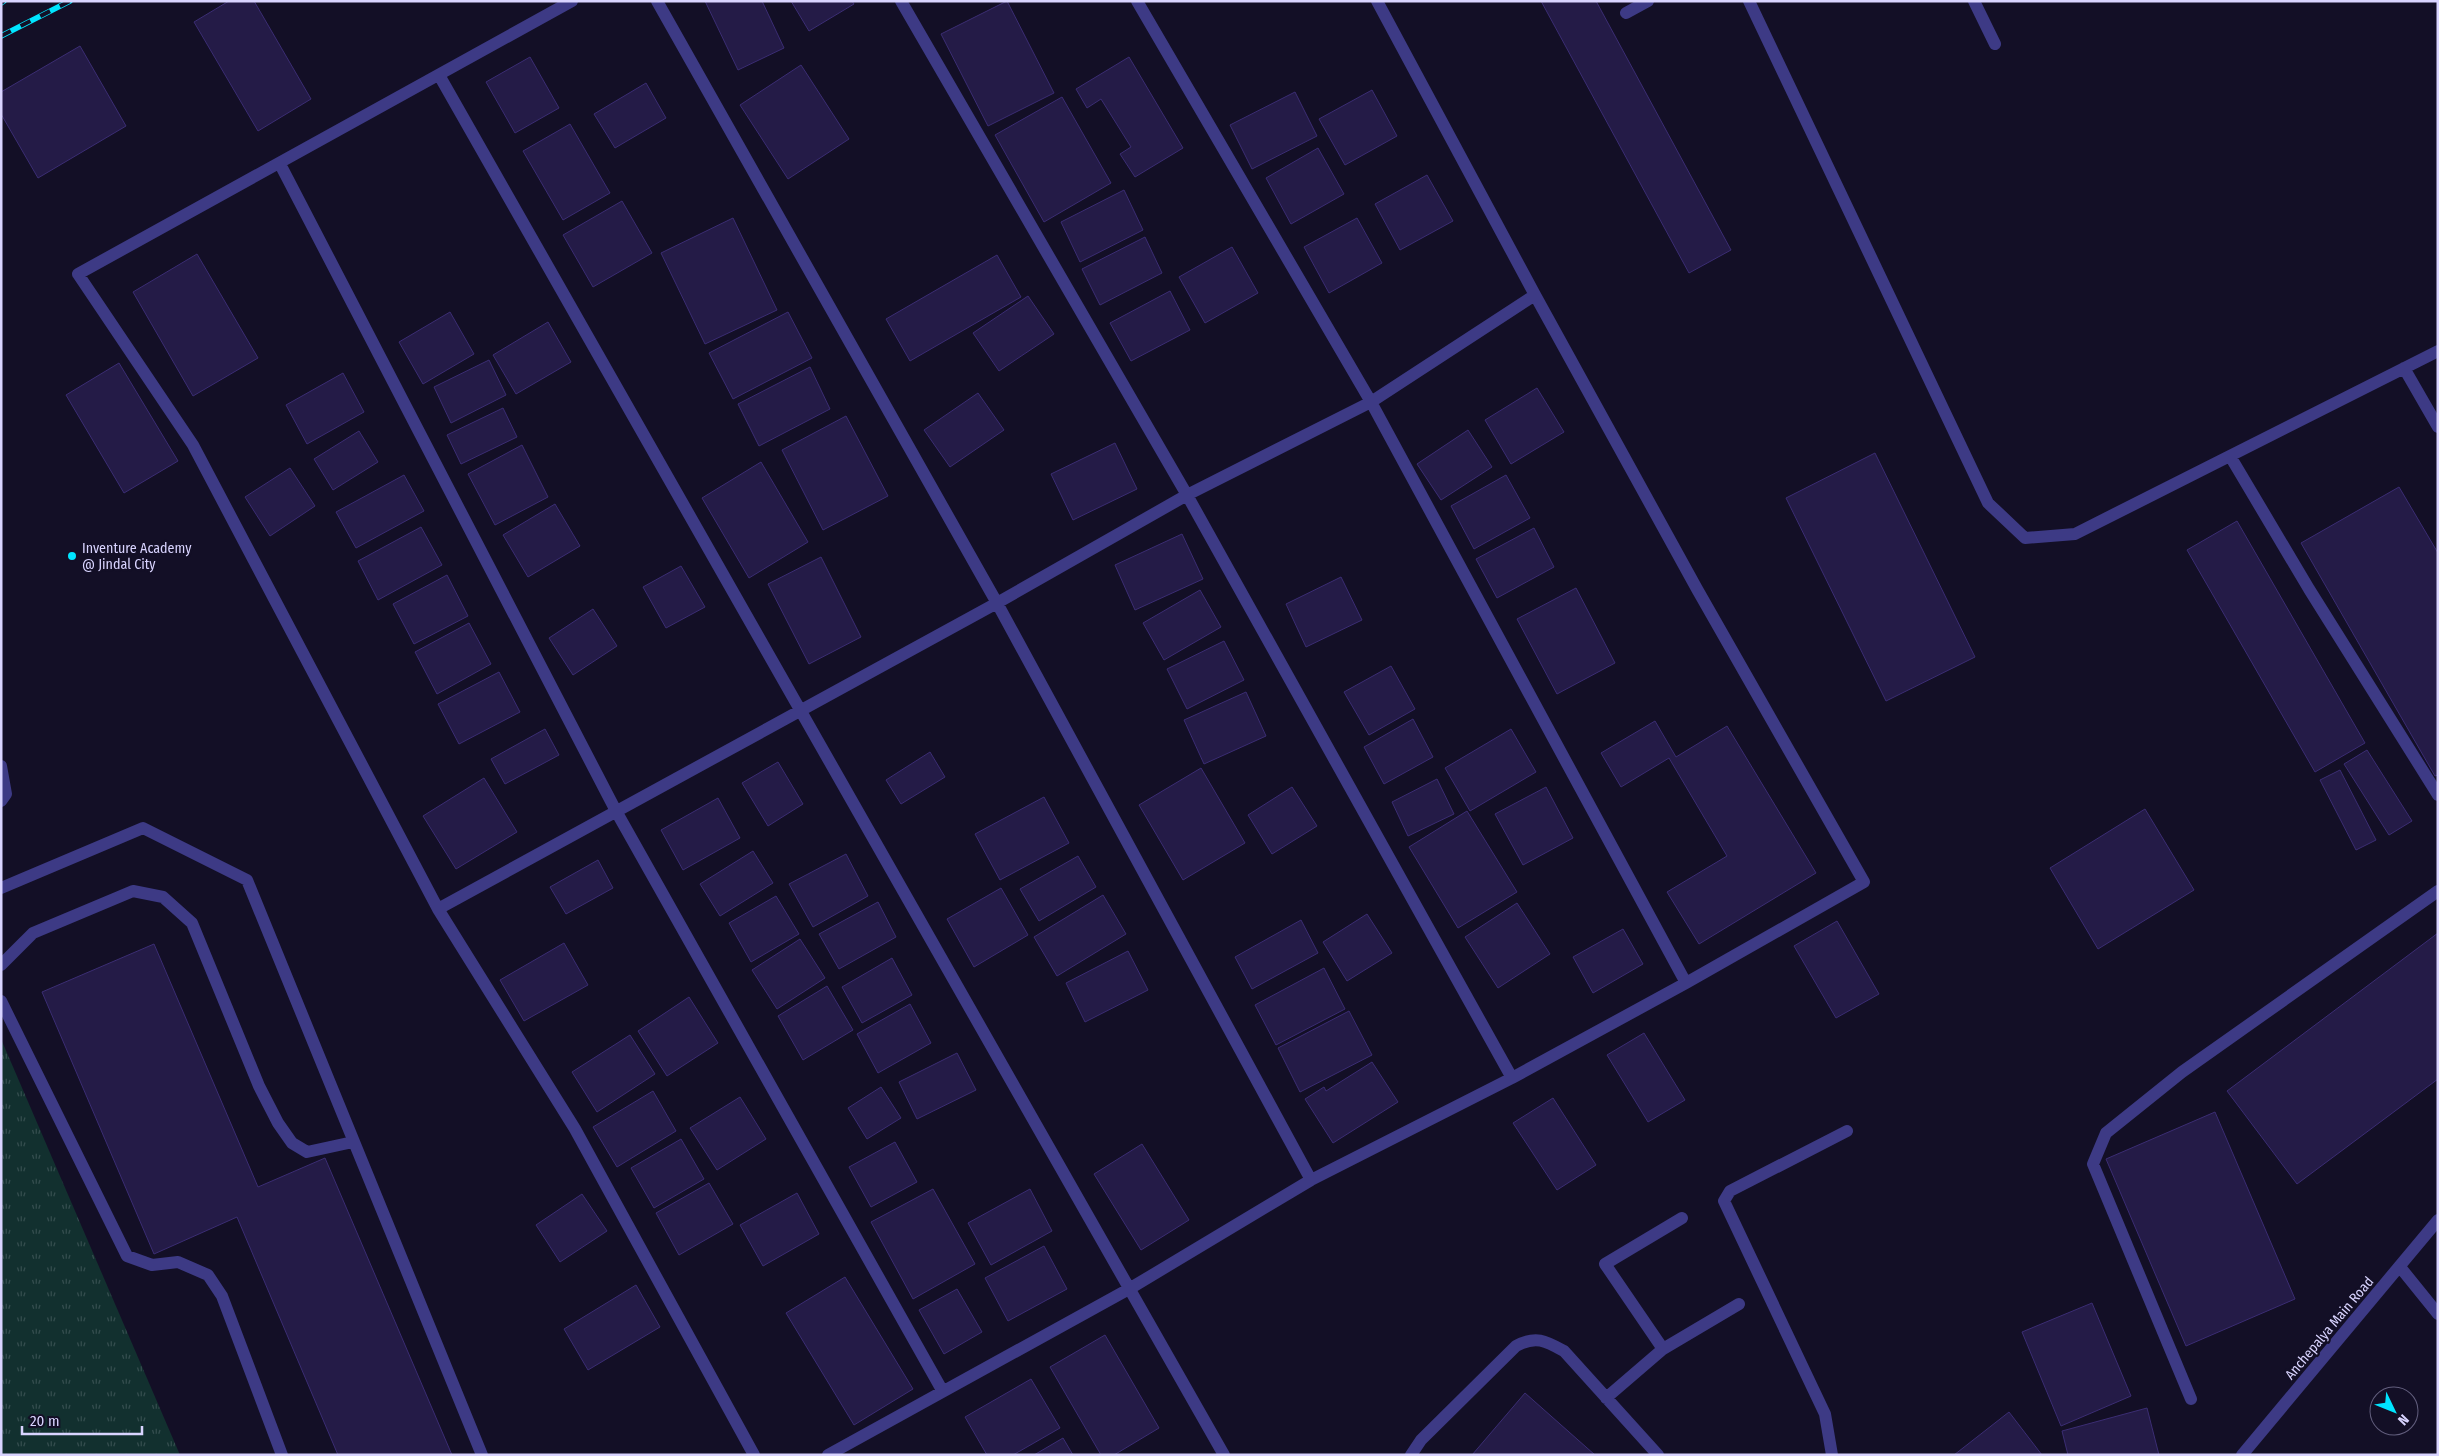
<svg xmlns="http://www.w3.org/2000/svg" width="2439" height="1456" font-family="'Fira Sans Condensed',sans-serif">
	<defs>
		<pattern id="grass-tufts" width="24" height="20" patternUnits="userSpaceOnUse" patternTransform="scale(1.25)"><rect width="24" height="20" fill="#12302f"/><path d="M3 7l-1-3M5 7V3M7 7l1-3M15 17l-1-3M17 17v-4M19 17l1-3" fill="none" stroke="#344d4e"/></pattern>
	</defs>
	<rect width="100%" height="100%" fill="#130f26"/>
	<!-- grass -->
	<path fill="url(#grass-tufts)" d="M1,1039L180,1455H1Z"/>
	<!-- building -->
	<path fill="#241b47" stroke="#3b2d73" d="M229,1H254L311,99L258,131L194,22Z
		M705,1H762L784,48L738,70Z
		M791,1H852L854,4L809,31Z
		M1007,1L1054,93L988,126L941,34Z
		M1541,1H1596L1731,250L1689,273Z
		M80,46L126,126L38,178L1,114V92Z
		M530,57L559,108L515,133L486,82Z
		M1129,57L1183,148L1135,177L1120,154L1131,147L1101,99L1087,108L1076,89Z
		M801,65L849,139L788,179L740,105Z
		M646,83L666,118L615,148L594,114Z
		M1372,90L1397,136L1345,165L1319,119Z
		M1295,92L1317,136L1252,169L1230,125Z
		M1062,97L1111,183L1044,222L995,135Z
		M570,124L610,193L563,220L523,151Z
		M1318,148L1344,194L1291,224L1266,178Z
		M1427,175L1453,221L1400,250L1375,204Z
		M1124,190L1143,230L1080,262L1061,222Z
		M622,201L652,253L593,287L563,235Z
		M733,218L777,310L705,344L661,253Z
		M1357,218L1382,263L1329,293L1304,247Z
		M1145,237L1162,273L1100,305L1082,269Z
		M1232,247L1258,293L1205,323L1179,277Z
		M197,254L258,358L193,396L133,292Z
		M997,255L1021,297L910,361L886,319Z
		M1170,291L1190,330L1131,361L1110,323Z
		M1028,296L1054,334L999,371L973,333Z
		M450,312L474,354L423,384L399,342Z
		M788,312L812,358L733,399L709,353Z
		M548,322L571,362L516,394L493,355Z
		M489,360L506,395L451,423L434,387Z
		M119,363L178,461L124,493L66,395Z
		M810,367L830,409L759,446L738,404Z
		M343,373L364,412L307,444L286,405Z
		M1537,388L1564,432L1511,464L1485,420Z
		M978,393L1004,430L950,467L924,430Z
		M503,408L517,437L461,464L447,435Z
		M846,416L888,496L823,530L782,450Z
		M1468,430L1492,467L1441,500L1417,464Z
		M359,431L378,462L333,490L314,459Z
		M1115,443L1137,489L1073,520L1051,474Z
		M522,445L548,497L495,525L468,474Z
		M1875,453L1975,657L1886,701L1786,498Z
		M761,462L808,542L749,578L702,498Z
		M290,468L315,506L270,536L245,497Z
		M404,475L424,511L356,548L336,512Z
		M1506,475L1530,518L1474,549L1451,506Z
		M2399,487L2438,553V775L2435,776L2301,543Z
		M555,504L580,546L528,577L503,535Z
		M2237,521L2365,743L2315,772L2187,550Z
		M421,527L442,565L378,600L358,561Z
		M1534,528L1554,567L1497,598L1476,559Z
		M1182,534L1203,579L1135,610L1115,565Z
		M821,557L861,637L809,664L768,584Z
		M681,566L705,607L666,628L643,587Z
		M447,575L468,616L414,644L393,604Z
		M1341,577L1362,620L1306,647L1286,604Z
		M1576,588L1615,663L1557,694L1517,619Z
		M1200,590L1221,627L1164,660L1143,623Z
		M593,609L617,646L573,675L549,638Z
		M469,623L491,664L437,694L415,652Z
		M1224,641L1244,680L1187,709L1167,669Z
		M1391,666L1415,709L1369,735L1344,692Z
		M499,672L520,712L459,744L438,704Z
		M1246,692L1266,736L1204,764L1184,720Z
		M1413,719L1433,757L1384,784L1364,747Z
		M1655,721L1676,757L1727,726L1816,873L1699,944L1667,892L1727,856L1669,758L1621,787L1601,753Z
		M545,729L559,755L505,784L491,759Z
		M1511,729L1536,772L1470,811L1445,768Z
		M2367,750L2412,821L2389,835L2344,764Z
		M930,752L945,777L901,804L886,780Z
		M778,762L803,804L768,826L742,783Z
		M1201,768L1245,843L1183,880L1139,805Z
		M2340,770L2376,840L2356,850L2320,780Z
		M484,778L517,832L456,869L423,816Z
		M1437,779L1454,814L1408,836L1392,802Z
		M1292,787L1317,826L1272,854L1248,815Z
		M1546,787L1573,838L1523,865L1495,814Z
		M1044,797L1069,843L1000,880L975,834Z
		M718,798L740,838L683,870L661,830Z
		M2145,809L2194,890L2098,949L2050,868Z
		M1467,811L1517,892L1458,928L1409,847Z
		M753,851L773,883L720,916L700,884Z
		M846,854L868,896L813,927L789,884Z
		M1078,856L1096,887L1039,921L1020,889Z
		M598,860L613,888L566,914L550,887Z
		M1001,888L1028,935L974,967L947,919Z
		M1103,895L1126,934L1057,976L1034,937Z
		M776,896L799,934L751,962L729,923Z
		M878,902L896,937L839,969L819,934Z
		M1517,903L1550,954L1498,988L1465,937Z
		M1367,914L1392,953L1347,981L1323,942Z
		M1301,920L1318,953L1252,989L1235,957Z
		M1837,921L1879,994L1836,1018L1794,946Z
		M1623,929L1643,964L1593,993L1573,957Z
		M2438,933V1079L2297,1184L2227,1091Z
		M800,939L825,978L777,1009L752,970Z
		M564,943L588,985L524,1021L500,980Z
		M154,944L258,1187L325,1158L452,1455H338L237,1217L154,1254L42,992Z
		M1128,951L1148,990L1085,1022L1066,983Z
		M892,958L912,995L862,1023L842,987Z
		M1324,968L1345,1009L1276,1045L1255,1005Z
		M827,986L853,1030L803,1060L778,1016Z
		M689,997L718,1043L667,1076L638,1031Z
		M910,1004L931,1043L878,1073L857,1034Z
		M1349,1011L1372,1055L1300,1092L1278,1048Z
		M1644,1033L1685,1100L1648,1122L1607,1055Z
		M630,1035L655,1074L597,1112L572,1072Z
		M957,1053L976,1090L917,1119L899,1082Z
		M1372,1062L1398,1102L1333,1143L1305,1099L1324,1087L1326,1091Z
		M881,1087L901,1118L867,1139L848,1108Z
		M653,1091L676,1131L617,1167L593,1127Z
		M740,1097L766,1139L717,1170L690,1128Z
		M1553,1098L1596,1165L1557,1190L1513,1123Z
		M2215,1112L2295,1299L2186,1346L2106,1159Z
		M681,1139L704,1179L654,1208L631,1168Z
		M895,1142L917,1182L871,1207L849,1167Z
		M1142,1144L1189,1220L1141,1250L1094,1174Z
		M709,1183L733,1224L679,1255L656,1213Z
		M933,1189L975,1264L913,1299L871,1222Z
		M1030,1189L1052,1231L991,1265L968,1223Z
		M797,1193L819,1234L763,1266L740,1225Z
		M582,1194L607,1231L560,1262L536,1225Z
		M1044,1246L1067,1289L1008,1321L985,1278Z
		M845,1277L913,1389L854,1425L786,1313Z
		M636,1285L660,1327L588,1370L564,1329Z
		M957,1289L982,1332L944,1354L919,1310Z
		M2092,1303L2131,1396L2061,1426L2022,1332Z
		M1105,1335L1159,1428L1114,1455H1101L1050,1367Z
		M1031,1379L1060,1428L1013,1455H987L965,1417Z
		M1525,1393L1595,1455H1472Z
		M2147,1408L2159,1455H2068L2062,1431Z
		M2009,1412L2042,1455H1954Z
		M1063,1438L1073,1455H1034Z"/>
	<g fill="none" stroke-linecap="round" stroke-linejoin="round">
		<!-- minor -->
		<path stroke="#3d3a85" stroke-width="12" d="M572,1L78,274L193,445L438,909L575,1129L754,1455
			M657,1L997,603L1311,1180
			M901,1L1187,495L1512,1078
			M1137,1L1371,402L1686,983
			M1749,1L1988,503L2025,538L2075,534L2438,351
			M1974,1L1995,44
			M1626,13L1648,1
			M439,75L1224,1455
			M280,164L616,811L942,1390
			M2404,368L2438,427
			M2230,456L2309,589L2438,795
			M1,766L6,794L1,801
			M1,888L143,828L247,880L482,1455
			M438,909L997,603L1187,495L1371,402L1535,295
			M1,965L33,933L133,891L163,897L192,923L259,1086L278,1123L292,1143L307,1152L353,1142
			M1,1001L127,1256L152,1265L178,1262L208,1275L222,1296L282,1455
			M1682,1218L1605,1264L1663,1349L1739,1304
			M2400,1267L2438,1314
			M1606,1398L1663,1349
			M2191,1399L2093,1164L2106,1133L2182,1072L2438,891
			M828,1455L1129,1289L1311,1180L1512,1078L1686,983L1864,882L1697,589L1535,295L1377,1
			M1411,1455L1421,1440L1516,1346C1536,1335 1546,1341 1564,1351L1658,1455
			M1832,1455L1825,1414L1724,1201L1730,1191L1847,1131
			M2242,1455L2438,1220"/>
		<defs>
			<path id="rail" d="M1,3L4,1
				M1,36L70,1"/>
		</defs>
		<!-- rail casing -->
		<use href="#rail" stroke="#00e5ff" stroke-width="5.5"/>
		<!-- rail -->
		<use href="#rail" stroke="#130f26" stroke-width="4" stroke-dasharray="11" stroke-linecap="butt"/>
	</g>
	<!-- markers -->
	<circle fill="#00e5ff" stroke="#130f26" stroke-width="2" cx="72" cy="556" r="5"/>
	<g text-anchor="middle" stroke-width="4.5" stroke-linejoin="round" paint-order="stroke">
		<!-- poi labels -->
		<g font-size="14" fill="#d9d4ff" stroke="#130f26" text-anchor="start">
			<text x="82" y="553">Inventure Academy<tspan x="82" dy="16">@ Jindal City</tspan></text>
		</g>
		<!-- street labels -->
		<g font-size="14" fill="#d9d4ff" stroke="#130f26">
			<text transform="translate(2329 1328) rotate(-50)" y="5">Anchepalya Main Road</text>
		</g>
	</g>
	<!-- border -->
	<rect width="2439" height="1456" fill="none" stroke="#d9d4ff" stroke-width="5"/>
	<!-- north arrow -->
	<g transform="translate(2394 1411) rotate(133)"><circle r="24" fill="#130f26" stroke="#625e7d"/>
	<path d="M0-4L9 19L0 12L-9 19Z" fill="#00e5ff"/>
	<text y="-8" font-size="14" font-weight="bold" text-anchor="middle" fill="#d9d4ff">N</text>
	</g>
	<!-- scale -->
	<path d="M22 1426v8h120v-8" fill="none" stroke="#d9d4ff" stroke-width="2.5"/>
	<text x="30" y="1426" font-size="15" fill="#d9d4ff" stroke="#130f26" stroke-width="4" paint-order="stroke">20 m</text>
</svg>
